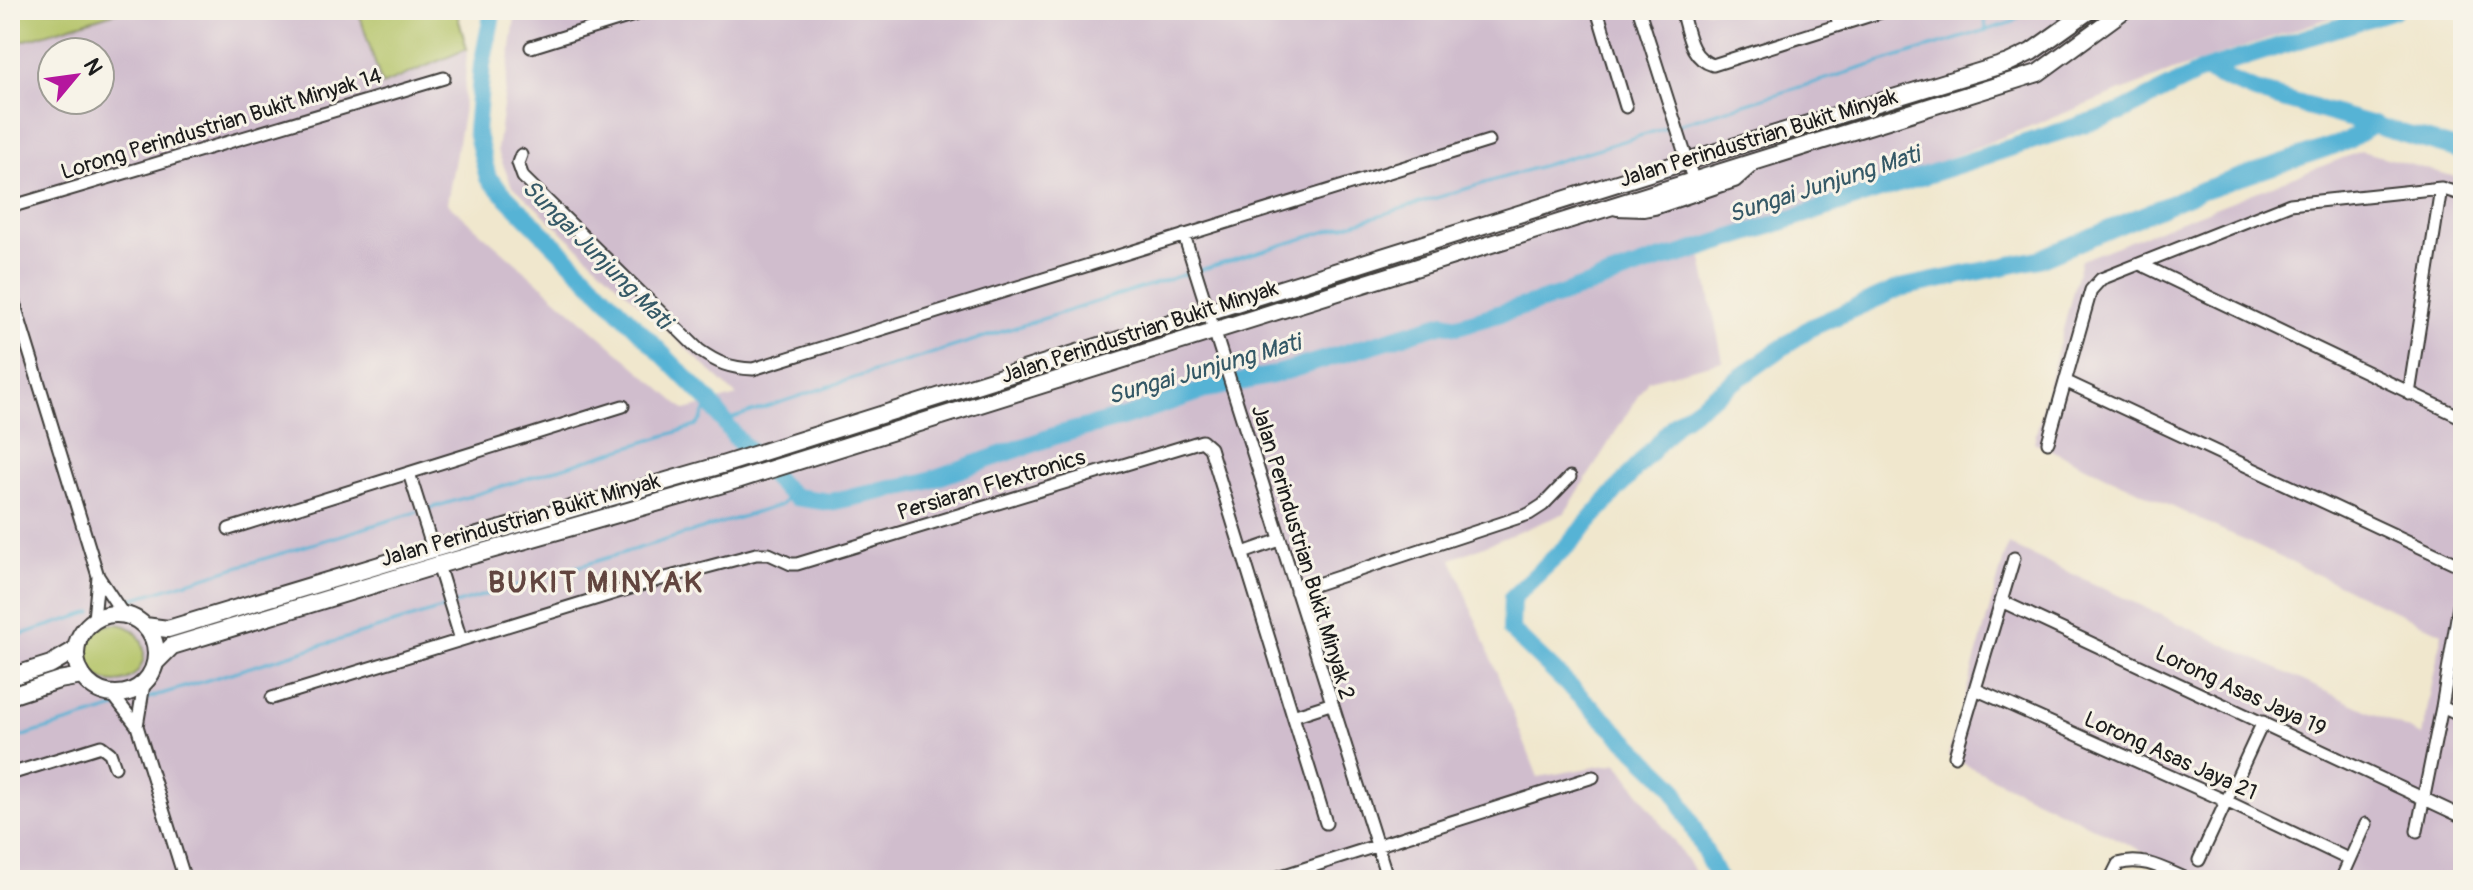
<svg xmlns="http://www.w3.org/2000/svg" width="2473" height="890" font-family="Pangolin,sans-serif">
	<rect width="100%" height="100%" fill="#f7f3e8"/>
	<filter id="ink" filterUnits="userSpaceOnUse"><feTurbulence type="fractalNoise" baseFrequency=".0125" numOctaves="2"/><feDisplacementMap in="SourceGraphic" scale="16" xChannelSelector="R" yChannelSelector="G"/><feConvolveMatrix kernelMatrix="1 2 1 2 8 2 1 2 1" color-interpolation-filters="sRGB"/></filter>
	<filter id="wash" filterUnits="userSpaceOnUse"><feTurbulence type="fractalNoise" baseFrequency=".006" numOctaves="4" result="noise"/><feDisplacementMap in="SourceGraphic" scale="32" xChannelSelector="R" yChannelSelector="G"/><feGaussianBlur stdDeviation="1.8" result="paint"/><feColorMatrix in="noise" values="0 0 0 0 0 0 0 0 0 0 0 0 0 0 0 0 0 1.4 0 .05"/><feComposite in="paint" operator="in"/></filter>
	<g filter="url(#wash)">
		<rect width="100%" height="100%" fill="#f0e7cd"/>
		<!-- industrial -->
		<path fill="#d0bdcd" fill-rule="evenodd" d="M10,10H456L467,49L463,114L447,203L685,410L737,396L511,184L497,150L516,10H2353L2173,71L1701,254L1723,361L1648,380L1565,513L1452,559L1538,777L1618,763L1701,880H10ZM52,52H100V100H52Z
			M2361,151L2463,179V880H2201L1948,756L2008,544L2422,736L2442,633L2034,442L2081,260Z"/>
		<!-- green -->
		<path fill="#b2c265" stroke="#676f40" stroke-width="2" d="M10,10H123L10,45Z
			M358,10H456L467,49L382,85Z
			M86 653a29 29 0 1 1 58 0a29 29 0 1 1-58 0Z"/>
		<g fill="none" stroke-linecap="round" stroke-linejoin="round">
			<!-- stream -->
			<path stroke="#57b3d5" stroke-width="3" d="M1984,10L1986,29
				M1200,270L2013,22L2026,10
				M724,421L854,378L1192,272
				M425,510L696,426L701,420L709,401
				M119,603L417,512
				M455,604L781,505L790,493
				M10,638L92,612
				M145,699L448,607
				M10,740L119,707"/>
			<!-- river -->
			<path stroke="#57b3d5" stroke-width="18" d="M493,10L482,65L476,131L488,178L709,401L736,438L781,485L795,497L830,502L924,482L1057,435L1125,417L1208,389L1273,375L1444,323L1458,326L1558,296L1658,260L1679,255L2121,112L2204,70L2394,10
				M2204,70L2255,91L2463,151
				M1719,880L1672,785L1511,630L1512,598L1568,545L1677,422L1810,328L1900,288L2039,259L2200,191L2347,141L2374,124"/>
		</g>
	</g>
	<g filter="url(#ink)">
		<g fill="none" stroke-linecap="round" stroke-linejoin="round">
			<defs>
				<path id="street" d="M1597,10L1626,107
					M1639,10L1693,179
					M1681,10C1688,32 1689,58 1713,65L1887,10
					M1835,10L1839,25
					M531,47L650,10
					M521,155L518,163L523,177L699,350C717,363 730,368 753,369L1489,141
					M10,207L444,78
					M1184,235L1388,880
					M2140,264L2463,418
					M10,289L98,576L123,614
					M2067,382L2463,567
					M2409,394L2441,188
					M2048,442L2091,290L2101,279L2290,204L2441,188L2463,195
					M409,473L433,549
					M229,529L623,406
					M1243,553L1280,540
					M438,565L461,640
					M1296,591L1529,514L1543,505L1570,477
					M2001,601L2463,817
					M94,619L98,577
					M1975,689L2226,801L2350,860
					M113,695L137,726L185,880
					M272,698L647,583L756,554H769L791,564H797L1202,441L1210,448L1326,823
					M2442,707L2463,717
					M1293,716L1330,704
					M137,726L144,684
					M1955,756L2014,558
					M10,774L101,746L110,753L115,767
					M2417,831L2442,707L2463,582
					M2199,860L2263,722
					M1269,880L1593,777
					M2110,880L2118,864C2144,856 2165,870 2189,880
					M2341,880L2366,824"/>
				<path id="secondary" d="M1617,207L1644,208L1654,206L1734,179L1751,164
					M76 654a40 40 0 1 1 80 0a40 40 0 1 1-80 0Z
					M145,626L168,629L433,549L725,464L1687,161L2008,63L2031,52L2090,10
					M156,662L172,646L438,565L737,480L2038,73L2124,10
					M10,677L51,664L75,650
					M10,696L59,680L82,676"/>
			</defs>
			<!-- street casing -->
			<use href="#street" stroke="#3c3a37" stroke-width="15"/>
			<!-- secondary casing -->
			<use href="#secondary" stroke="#3c3a37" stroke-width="20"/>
			<!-- street -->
			<use href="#street" stroke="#fff" stroke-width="11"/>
			<!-- secondary -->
			<use href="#secondary" stroke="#fff" stroke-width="16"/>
		</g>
	</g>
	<g text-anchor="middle" stroke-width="6" stroke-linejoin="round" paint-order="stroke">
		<!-- street labels -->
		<g font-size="22" fill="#1c1c1c" stroke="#f7f3e8">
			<text transform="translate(221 123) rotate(-17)" y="8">Lorong Perindustrian Bukit Minyak 14</text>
			<text transform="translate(1758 137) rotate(-17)" y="8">Jalan Perindustrian Bukit Minyak</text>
			<text transform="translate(1139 331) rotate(-18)" y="8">Jalan Perindustrian Bukit Minyak</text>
			<text transform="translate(991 484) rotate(-17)" y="8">Persiaran Flextronics</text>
			<text transform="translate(520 519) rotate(-16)" y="8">Jalan Perindustrian Bukit Minyak</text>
			<text transform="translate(1304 552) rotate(73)" y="8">Jalan Perindustrian Bukit Minyak 2</text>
			<text transform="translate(2241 690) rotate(25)" y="8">Lorong Asas Jaya 19</text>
			<text transform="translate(2171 755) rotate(24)" y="8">Lorong Asas Jaya 21</text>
		</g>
		<!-- water labels -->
		<g font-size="24" font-style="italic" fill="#345866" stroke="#f7f3e8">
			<text transform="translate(1824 184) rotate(-18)" y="8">Sungai Junjung Mati</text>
			<text transform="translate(597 254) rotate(45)" y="8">Sungai Junjung Mati</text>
			<text transform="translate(1204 369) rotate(-16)" y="8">Sungai Junjung Mati</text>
		</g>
		<!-- district labels -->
		<g font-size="30" font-weight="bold" letter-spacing="2" fill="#62453f" stroke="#f7f3e8">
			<text x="596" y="592">BUKIT MINYAK</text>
		</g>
	</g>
	<!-- margin -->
	<rect width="2473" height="890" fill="none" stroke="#f7f3e8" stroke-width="40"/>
	<!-- north arrow -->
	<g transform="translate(76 76) rotate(61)"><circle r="38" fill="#f7f3e8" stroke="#9f9d96" stroke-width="2"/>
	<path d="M0-6L14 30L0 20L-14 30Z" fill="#b5179e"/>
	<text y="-12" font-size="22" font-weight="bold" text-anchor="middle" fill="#1c1c1c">N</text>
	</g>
</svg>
